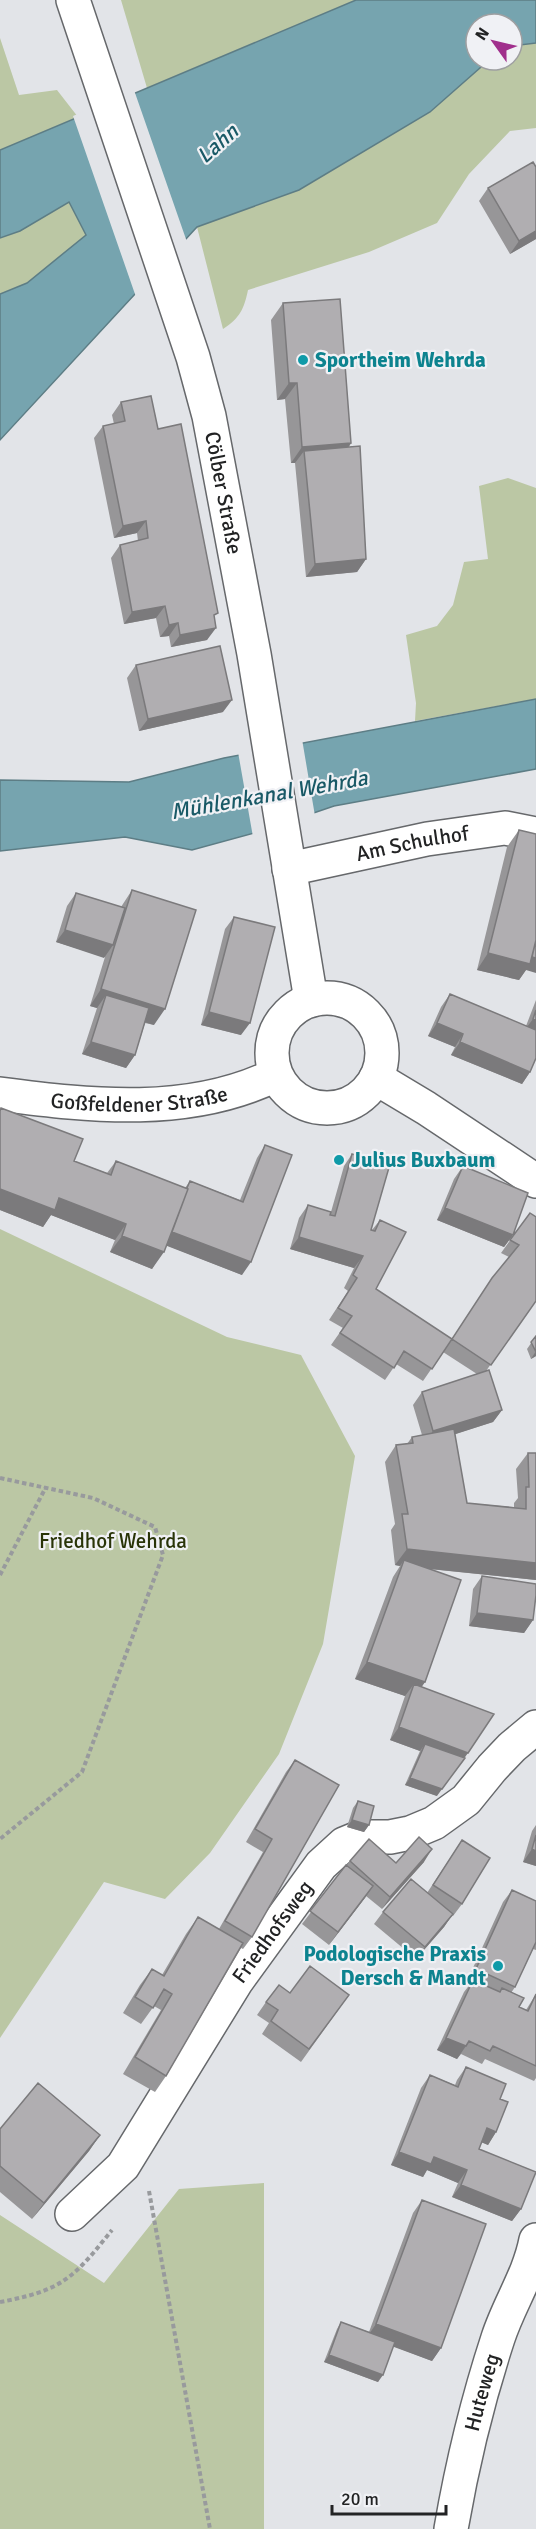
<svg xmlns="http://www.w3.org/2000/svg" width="536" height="2529" font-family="Signika,sans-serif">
	<rect width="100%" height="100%" fill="#e2e4e8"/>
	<!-- green -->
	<path fill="#bbc7a4" d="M121,0H356L147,88Z
		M0,38L19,95L57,90L78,117L0,150Z
		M536,43V128L510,131L469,174L437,223L369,252L248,290C244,309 240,318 223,329L197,227L299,190L430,112L489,60H512V46Z
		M69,202L86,235L27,283L0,294V238L20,231Z
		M508,478L536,488V699L415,721L416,703L406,635L437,626L453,605L464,562L488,559L479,486Z
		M0,1229L227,1337L301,1355L355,1456L323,1644L279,1754L210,1853L165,1899L104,1882L0,2038Z
		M264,2183V2529H0V2215L104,2283L179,2189Z"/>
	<!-- water -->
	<path fill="#76a4af" stroke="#5d7d85" stroke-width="1.5" d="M356,0H536V43L512,46V24H476V60H489L430,112L299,190L197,227L0,440V294L27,283L86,235L69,202L20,231L0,238V150Z
		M536,699V769L334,806L258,832L192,850L125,837L0,851V780L129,782L224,758Z"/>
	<!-- pier -->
	<path fill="#e2e4e8" d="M134,90L187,242L136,297L73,116Z
		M302,739L315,816L253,837L238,752Z"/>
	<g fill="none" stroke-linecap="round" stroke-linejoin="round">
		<defs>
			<g id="street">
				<path id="s1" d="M289,869L427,839L505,828L536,834"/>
				<path id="s2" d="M72,2214L123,2166L236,1982L321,1865L344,1844L361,1837H390L410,1833L434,1823L466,1800L492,1768L512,1747L536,1727"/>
				<path id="s3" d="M451,2529C462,2465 478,2399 498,2338C509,2304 529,2276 536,2240"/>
			</g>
			<g id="secondary">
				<path id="s4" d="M73,0L193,357L209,416L254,654L311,1000"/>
				<circle cx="327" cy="1053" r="55"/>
				<path d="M376,1078L426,1108L536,1181"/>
				<path id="s5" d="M0,1094C91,1106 190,1117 275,1075"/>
			</g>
		</defs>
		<!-- street casing -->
		<use href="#street" stroke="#66686b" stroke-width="36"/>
		<!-- secondary casing -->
		<use href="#secondary" stroke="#66686b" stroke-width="36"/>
		<!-- path -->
		<path stroke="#989a9d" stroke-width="4" stroke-dasharray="4.5 3" stroke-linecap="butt" d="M0,1478L93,1498L155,1527L163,1555L82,1772L0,1839
			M0,1575L46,1487
			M149,2191L210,2529
			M0,2302C21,2298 45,2293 63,2281C82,2269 98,2247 112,2230"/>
		<!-- street -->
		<use href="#street" stroke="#fff" stroke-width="33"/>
		<!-- secondary -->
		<use href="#secondary" stroke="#fff" stroke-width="33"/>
	</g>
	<!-- wall -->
	<path fill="#979698" d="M488,188L536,239L510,254L479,201Z
		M283,303L351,443L349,447L366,559L357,572L306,577L295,463H291L285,399L277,400L271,320Z
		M121,402L158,429L214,619L207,640L171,647L169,636L160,637L156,618L124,624L111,558L120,545L138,541L137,533L114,538L94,438L103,426L114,424L112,415Z
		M136,665L223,712L139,731L127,678Z
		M519,830L526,970L519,980L477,970L507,847Z
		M132,890L154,1025L145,1023L135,1055L126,1068L82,1054L97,1008L90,1006L105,957L56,942L67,906L76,893L121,907Z
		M234,917L241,1035L201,1025L225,929Z
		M450,994L526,1026L536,1000V1058L530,1072L522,1084L451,1055L455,1047L428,1036L441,1007Z
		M1,1108L74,1161L107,1173L116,1161L185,1188L190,1181L240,1200L257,1158L265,1145L242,1275L166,1245L152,1269L110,1252L115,1240L51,1215L43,1227L0,1210V1110Z
		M352,1154L371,1230H372L380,1220L376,1289L452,1339L509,1257L501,1253L530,1213L524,1317L486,1371L502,1410L493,1422L455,1434L467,1503L514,1507V1503L518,1498L516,1469L528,1453L536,1580L429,1569L425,1682L422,1686L437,1796L405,1785L420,1751L390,1740L405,1696L355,1679L393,1577L400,1566L395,1565L391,1530L395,1524L385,1462L396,1445L407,1444L412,1437L422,1435L413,1405L422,1392L477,1374L443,1352L423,1381L396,1364L385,1380L331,1345L343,1328L329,1320L348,1291L344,1288L354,1268L290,1249L299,1218L308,1205L331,1212L344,1166Z
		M463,1166L513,1235L504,1247L437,1220L454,1179Z
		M536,1336V1356L531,1359L527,1349Z
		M482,1576L533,1620L524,1633L469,1626L473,1589Z
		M295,1760L252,1937L243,1949L241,1948L166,2076L155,2092L123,2074L161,2010L154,2006L141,2024L123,2013L140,1985L152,1969L162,1975L186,1934L198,1917L219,1929L263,1852L246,1842L286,1772Z
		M358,1801L369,1825L364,1832L347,1827L353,1808Z
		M536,1825V1866L523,1862L532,1831Z
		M462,1840V1904L453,1916L452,1915L444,1927L416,1959L374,1924L383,1912L427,1893Z
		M350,1861L396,1863L424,1862L382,1909L366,1896L329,1945L302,1924Z
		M512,1890L536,1901V1950L533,1949L515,1987L511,1993L519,2007L526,2010L536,1994V2078L534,2081L485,2059L482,2064L461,2054L457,2059L437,2050L464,1992L471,1983L467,1981L503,1902Z
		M290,1993L349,1995L301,2062L262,2034L269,2023L257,2015L266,2002Z
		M466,2067L500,2099L496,2132L488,2145L482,2142L479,2149L521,2209L512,2221L452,2197L458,2183L427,2170L423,2177L391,2165L421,2088L430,2075L455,2085L457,2080Z
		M0,2129L100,2135L89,2151L32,2219L0,2192Z
		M422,2200L441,2348L432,2361L393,2346L378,2382L324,2362L337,2329L341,2322L369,2332L413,2213Z"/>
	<!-- shaded-wall -->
	<path fill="#7b7a7c" d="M536,231V239L510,254L519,241Z
		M289,383H297L285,399L277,400Z
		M351,443L340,459L304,451L295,463H291L302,447Z
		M146,521L137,533L114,538L123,526Z
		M366,559L357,572L306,577L315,564Z
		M165,606L156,618L124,624L132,612Z
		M178,623L169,636L160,637L169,625Z
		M216,628L207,640L171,647L180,635Z
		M232,700L223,712L139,731L148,719Z
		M65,930L113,945L104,958L56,942Z
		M488,953L530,956L536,958V973L526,970L519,980L477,970Z
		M101,989L165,1009L154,1025L101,1009L106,995L97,1008L90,1006Z
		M209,1012L250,1023L241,1035L201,1025Z
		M533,1019L536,1020V1036L524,1031Z
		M437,1023L463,1034L455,1047L428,1036Z
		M91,1042L135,1055L126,1068L82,1054Z
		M460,1042L530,1072L522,1084L451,1055Z
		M0,1189L59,1198L126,1224L115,1240L51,1215L43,1227L0,1210Z
		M445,1208L513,1235L504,1247L437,1220Z
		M171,1231L251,1262L242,1275L162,1244Z
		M122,1236L164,1252L152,1269L110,1252Z
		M299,1237L363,1256L354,1268L290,1249Z
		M536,1351V1356L531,1359Z
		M502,1410L493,1422L425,1444L433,1431Z
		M407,1549L536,1563V1580L402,1566L404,1560L400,1566L395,1565Z
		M477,1613L533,1620L524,1633L469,1626Z
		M367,1662L425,1682L413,1699L414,1684L405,1696L355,1679Z
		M399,1727L468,1753L437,1796L405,1785L410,1778L425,1744L420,1751L390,1740Z
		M352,1820L369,1825L364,1832L347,1827Z
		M432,1849L424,1862L382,1909L390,1897Z
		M532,1849L536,1851V1866L523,1862Z
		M373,1886L365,1898L329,1945L338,1932Z
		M453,1914L444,1927L416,1959L425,1947Z
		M446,2038L466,2046L457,2059L437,2050Z
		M487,2128L496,2132L488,2145L478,2141Z
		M100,2135L89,2151L32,2219L44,2203Z
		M399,2152L434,2157L467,2170L458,2183L427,2170L423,2177L391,2165Z
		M461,2185L521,2209L512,2221L452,2197Z
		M376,2324L441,2348L432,2361L367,2337Z
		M329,2355L383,2375L378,2382L324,2362Z"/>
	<!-- building -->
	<path fill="#b0aeb1" stroke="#7b7a7c" stroke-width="1.5" d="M533,162L536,167V231L519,241L488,188Z
		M340,299L351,443L302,447L297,383H289L283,303Z
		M151,396L158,429L181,424L218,613L214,615L216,628L180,635L178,623L169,625L165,606L132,612L120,545L148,538L146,521L123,526L103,426L125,421L121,402Z
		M360,446L366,559L315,564L304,451Z
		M220,646L232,700L148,719L136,665Z
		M519,830L536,834V940L530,964L488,953Z
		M132,890L196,910L165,1009L101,989Z
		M76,893L125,908L113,945L65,930Z
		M234,917L275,927L250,1023L209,1012Z
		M536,940V958L532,957Z
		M450,994L536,1030V1058L530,1072L460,1042L463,1034L437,1023Z
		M106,995L149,1008L135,1055L91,1042Z
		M536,1010V1020L533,1019Z
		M1,1108L83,1139L74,1161L111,1175L116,1161L188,1189L164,1252L122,1236L126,1224L59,1198L55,1210L0,1189V1111Z
		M265,1145L292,1155L251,1262L172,1232L188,1189L187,1188L190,1181L243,1202Z
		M352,1154L390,1164L371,1230L375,1231L380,1220L406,1232L376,1289L452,1339L432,1369L404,1351L394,1368L340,1333L352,1316L338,1308L357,1278L353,1275L363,1256L299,1237L308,1205L331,1212L330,1215L335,1216Z
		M463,1166L528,1193L513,1235L445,1208Z
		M530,1213L536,1217V1301L491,1365L452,1339L492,1278L519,1245L510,1240Z
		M536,1336V1352L531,1342Z
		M489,1370L502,1410L433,1431L422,1392Z
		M454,1429L467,1503L526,1509V1487H529L528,1453H536V1563L407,1549L402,1514H408L396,1445L413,1443L412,1437Z
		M404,1560L461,1580L425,1682L367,1662Z
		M482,1576L536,1584V1595L533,1620L477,1613Z
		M414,1684L494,1714L468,1753L399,1727Z
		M425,1744L465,1758L442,1789L410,1778Z
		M295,1760L339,1785L252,1937L225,1921L272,1839L255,1829Z
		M358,1801L374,1806L369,1825L352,1820Z
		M536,1835V1851L532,1849Z
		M419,1837L432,1849L390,1897L350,1861L369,1839L396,1863Z
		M462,1840L490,1858L462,1904L433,1885Z
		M346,1865L373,1886L338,1932L310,1911Z
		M411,1879L453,1914L425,1947L383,1912Z
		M512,1890L536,1901V1942L515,1987L476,1969Z
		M198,1917L243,1943L166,2076L135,2057L172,1994L164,1989L153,2008L135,1997L152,1969L164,1976Z
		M310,1966L349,1995L309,2049L271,2021L278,2010L266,2002L279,1985L290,1993Z
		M473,1980L500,1992L502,1988L524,1998L519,2007L528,2011L536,1994V2066L493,2046L490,2051L469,2041L466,2046L446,2038Z
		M466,2067L506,2084L500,2099L508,2102L496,2132L487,2128L479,2149L536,2172L521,2209L461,2185L467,2170L434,2157L431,2164L399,2152L430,2075L458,2087Z
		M38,2083L100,2135L44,2203L0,2166V2129Z
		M422,2200L486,2224L441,2348L376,2324Z
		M341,2322L395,2342L383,2375L329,2355Z"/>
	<!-- markers -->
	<g fill="#0f9aa8" stroke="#f0f1f5" stroke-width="2">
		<circle cx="303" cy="360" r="6"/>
		<circle cx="339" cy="1160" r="6"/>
		<circle cx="498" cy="1966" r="6"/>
	</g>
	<g text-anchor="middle" stroke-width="4.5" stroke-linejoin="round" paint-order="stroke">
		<!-- culture labels -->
		<g font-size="21" font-weight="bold" fill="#0d838f" stroke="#f0f1f5" text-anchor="start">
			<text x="315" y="367">Sportheim Wehrda</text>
			<text x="351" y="1167">Julius Buxbaum</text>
			<text x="486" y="1961" text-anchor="end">Podologische Praxis<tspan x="486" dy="24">Dersch &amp; Mandt</tspan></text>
		</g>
		<!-- street labels -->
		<g font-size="21" fill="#222324" stroke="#f0f1f5">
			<text dy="7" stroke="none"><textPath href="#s4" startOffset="516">Cölber Straße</textPath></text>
			<text dy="7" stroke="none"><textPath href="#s1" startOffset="126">Am Schulhof</textPath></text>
			<text dy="7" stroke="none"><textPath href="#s5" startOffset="140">Goßfeldener Straße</textPath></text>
			<text dy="7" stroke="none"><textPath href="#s2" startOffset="348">Friedhofsweg</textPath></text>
			<text dy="7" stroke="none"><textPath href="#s3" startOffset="140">Huteweg</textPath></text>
		</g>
		<!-- park labels -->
		<g font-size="21" fill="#293408" stroke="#f0f1f5">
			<text x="113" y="1548">Friedhof Wehrda</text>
		</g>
		<!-- water labels -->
		<g font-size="22" font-style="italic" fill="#195966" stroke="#f0f1f5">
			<text transform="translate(217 143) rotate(-42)" y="8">Lahn</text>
			<text transform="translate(269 794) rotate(-10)" y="8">Mühlenkanal Wehrda</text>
		</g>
	</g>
	<!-- north arrow -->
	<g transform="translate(494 42) rotate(304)"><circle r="28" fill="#f0f1f5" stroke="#9e9fa1" stroke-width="1.5"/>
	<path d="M0-4.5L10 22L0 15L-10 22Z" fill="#a02f8c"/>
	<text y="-9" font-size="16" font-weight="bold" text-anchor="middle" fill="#222324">N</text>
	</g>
	<!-- scale -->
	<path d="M332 2505v9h114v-9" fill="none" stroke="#222324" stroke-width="3"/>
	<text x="341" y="2505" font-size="18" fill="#222324" stroke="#f0f1f5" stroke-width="4.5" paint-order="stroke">20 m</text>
</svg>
